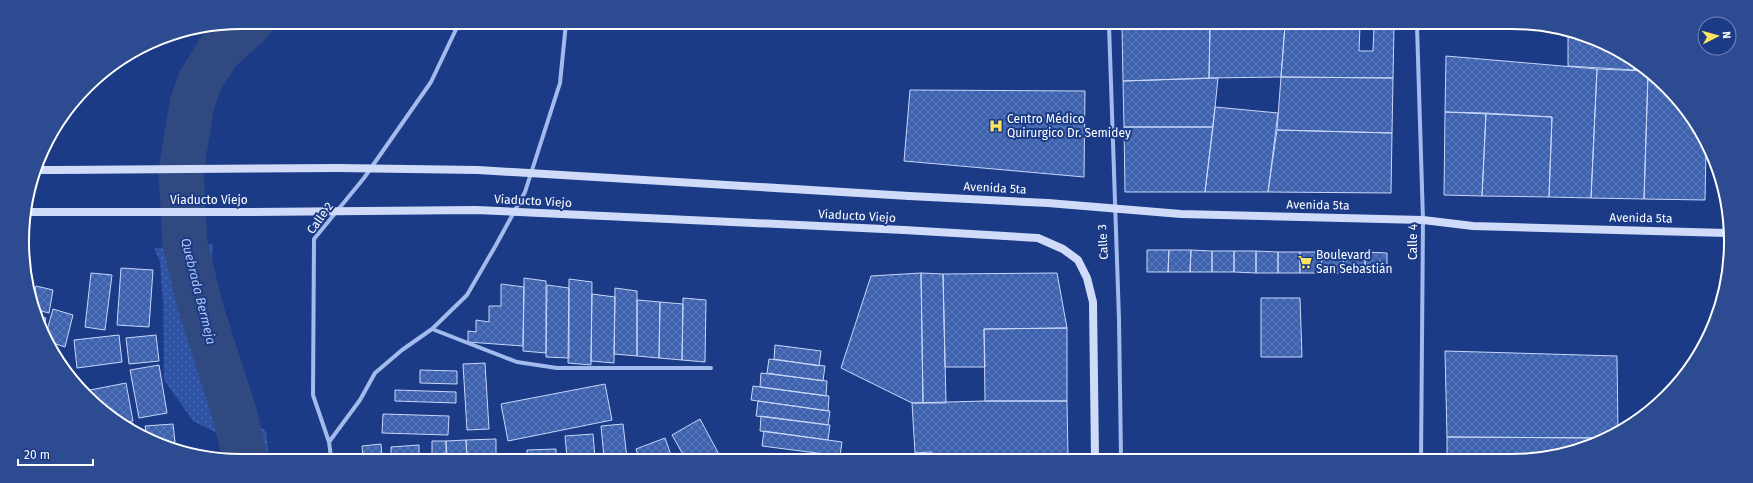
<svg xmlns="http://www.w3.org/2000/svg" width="1753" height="483" font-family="'Fira Sans',sans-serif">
	<defs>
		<pattern id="grass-dots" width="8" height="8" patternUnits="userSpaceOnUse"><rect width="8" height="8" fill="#2e53a5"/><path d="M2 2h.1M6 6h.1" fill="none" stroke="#4d6db2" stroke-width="1.8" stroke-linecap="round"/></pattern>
		<pattern id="building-cross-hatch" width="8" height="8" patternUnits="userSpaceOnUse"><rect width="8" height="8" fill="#3e62ae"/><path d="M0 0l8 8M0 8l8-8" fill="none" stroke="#5b7aba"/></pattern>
	</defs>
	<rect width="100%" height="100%" fill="#1b3b87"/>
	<!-- grass -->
	<path fill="url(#grass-dots)" d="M213,244L210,285L214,322L233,361L236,376L251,393L254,406V421L266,432L269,457H239V455L221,435L193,421L164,380L163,301L160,262L154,248Z"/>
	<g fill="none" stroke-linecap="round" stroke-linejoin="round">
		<!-- river -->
		<path stroke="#314981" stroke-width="45" d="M245,457L234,412L201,309L185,244L181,171L192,104L200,81L218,52L251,22"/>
	</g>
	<!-- building -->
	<path fill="url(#building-cross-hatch)" stroke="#c7d7f9" d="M1122,25H1210L1209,78L1123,81Z
		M1210,25H1285L1281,77L1209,78Z
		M1285,25L1360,26L1359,51H1373L1374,26H1394L1393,78L1281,77Z
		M1568,32L1633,59L1634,70L1568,66Z
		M1446,56L1597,69L1591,198L1549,197L1552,117L1445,112Z
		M1634,60L1645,71L1634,70Z
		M1597,69L1645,71L1648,74L1644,199L1591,198Z
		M1648,74L1694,119L1706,149L1705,200L1644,199Z
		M1281,77L1393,78L1392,133L1277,130Z
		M1218,78L1213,127H1124L1123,81Z
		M910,90L1085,91L1084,177L904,161Z
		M1215,107L1278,113L1268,192H1205Z
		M1445,112L1486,113L1482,196L1444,195Z
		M1486,113L1552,117L1549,197L1482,196Z
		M1124,127H1213L1205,192H1125Z
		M1277,130L1392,133L1391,193L1268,192Z
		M1147,250H1169L1168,272H1147Z
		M1169,250H1191L1190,272H1168Z
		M1191,250L1212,251V272H1190Z
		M1212,251H1234V272H1212Z
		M1234,251H1256V273L1234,272Z
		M1256,251L1278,252V273H1256Z
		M1278,252H1300V273H1278Z
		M1300,252H1322L1321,273H1300Z
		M1322,252H1344L1343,273H1321Z
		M1344,252H1365V273H1343Z
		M1365,252L1387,253V274L1365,273Z
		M121,268L153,270L149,327L117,325Z
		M91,273L112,275L105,330L85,327Z
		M921,273L943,274L946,403H923Z
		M921,273L923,403H912L841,368L871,276Z
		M1057,273L1067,328L984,329L985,367H945L943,274Z
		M524,278L546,281V353L523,351Z
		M569,279L592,282L591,365L568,363Z
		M501,284L524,287L523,346L468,342V331L476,332V320L489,322V306H501Z
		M547,285L569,288V358L546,357Z
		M36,286L53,290L49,313L33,309L32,303Z
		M615,288L637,291V356L614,354Z
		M592,294L615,297L614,363L591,361Z
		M683,298L706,300L705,362L682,360Z
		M1261,298H1300L1302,357H1261Z
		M637,300L660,302L659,358L637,356Z
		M660,302L683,304L682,360L659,358Z
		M53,309L73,315L65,347L50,342L46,334Z
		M35,315L46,318L43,329Z
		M1067,328V401H985L984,329Z
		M119,335L122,362L77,368L74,340Z
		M156,335L159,361L129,364L126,338Z
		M775,345L821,351L819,366L774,359Z
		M1445,351L1617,356L1618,432L1609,438L1447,437Z
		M769,359L825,366L823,381L767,373Z
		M485,363L489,429L467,430L463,364Z
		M159,365L167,413L139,418L130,370Z
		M420,370L457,371V384L420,383Z
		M761,373L827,381L826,396L760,387Z
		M126,383L133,421L122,423L85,391Z
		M605,384L612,420L508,441L501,404Z
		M753,386L829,396L828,411L751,400Z
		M395,390L456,392V403L395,401Z
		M758,401L830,411L828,425L756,416Z
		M985,401H1067L1068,458H935L931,452L915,453L912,403Z
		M383,414L449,416L448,435L382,433Z
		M761,416L830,425L828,440L760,431Z
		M700,419L721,458H685L672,435Z
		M133,423L135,433L124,425Z
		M173,424L175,442L164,444L147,437L145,426Z
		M623,424L627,458H604L601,426Z
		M764,431L842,442L840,456L762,446Z
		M593,434L595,458L567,457L565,436Z
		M1447,437L1609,438L1540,459H1447Z
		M665,438L672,458H639L636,449Z
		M496,439V457H467L466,440Z
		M466,440L467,457H447L446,441Z
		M432,441H446V457H432Z
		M381,444L382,457H363L362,446Z
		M419,445V457H391V447Z
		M556,449V457H527V450Z
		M213,453L235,457H212Z"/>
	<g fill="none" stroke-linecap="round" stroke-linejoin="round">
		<!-- street -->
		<path stroke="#a2baec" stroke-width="4" d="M1109,25L1119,319L1121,458
			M1417,26L1423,220L1421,459
			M432,329L517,362L557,368H711
			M329,442L360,400L375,373L402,350L432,329L467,295L496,245L525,192L560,83L566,23
			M331,457L329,442L313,395L314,239L364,178L431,82L459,23"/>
		<!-- secondary -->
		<path stroke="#cfdbf9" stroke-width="8" d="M38,170H57
			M909,196L1048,203L1181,214L1423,220L1473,226L1727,233
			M27,212H54
			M904,230L1038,238L1063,249L1078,260L1087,278L1093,302L1095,458"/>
		<!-- secondary-bridge -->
		<path stroke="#cfdbf9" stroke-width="8" d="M57,170L338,168L478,170L909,196
			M54,212H248L476,210L904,230"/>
	</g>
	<!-- icons -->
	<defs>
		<symbol id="hospital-bare" viewBox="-9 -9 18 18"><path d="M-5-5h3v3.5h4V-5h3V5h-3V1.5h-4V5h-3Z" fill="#fee55f" stroke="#1b3b87" stroke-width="2.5" paint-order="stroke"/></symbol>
		<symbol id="supermarket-bare" viewBox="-9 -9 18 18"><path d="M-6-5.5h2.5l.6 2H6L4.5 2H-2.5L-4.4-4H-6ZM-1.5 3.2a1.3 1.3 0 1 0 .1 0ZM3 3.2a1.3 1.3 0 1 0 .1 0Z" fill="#fee55f" stroke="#1b3b87" stroke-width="2.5" paint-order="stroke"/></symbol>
	</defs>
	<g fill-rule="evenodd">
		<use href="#hospital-bare" x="986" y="116" width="20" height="20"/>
		<use href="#supermarket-bare" x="1295" y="252" width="20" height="20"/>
	</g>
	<g text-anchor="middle" stroke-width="4" stroke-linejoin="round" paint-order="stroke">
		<!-- poi labels -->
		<g font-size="12" fill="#fff" stroke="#1b3b87" text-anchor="start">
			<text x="1007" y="123">Centro Médico<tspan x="1007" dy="14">Quirurgico Dr. Semidey</tspan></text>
			<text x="1316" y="259">Boulevard<tspan x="1316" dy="14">San Sebastián</tspan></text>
		</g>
		<!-- street labels -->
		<g font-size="12" fill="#fff" stroke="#1b3b87">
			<text transform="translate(995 188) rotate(3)" y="4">Avenida 5ta</text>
			<text x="209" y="204">Viaducto Viejo</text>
			<text transform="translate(533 201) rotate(3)" y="4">Viaducto Viejo</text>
			<text transform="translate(1318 205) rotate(1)" y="4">Avenida 5ta</text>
			<text transform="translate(857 216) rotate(3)" y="4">Viaducto Viejo</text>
			<text transform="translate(320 218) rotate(-54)" y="4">Calle 2</text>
			<text transform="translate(1641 218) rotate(1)" y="4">Avenida 5ta</text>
			<text transform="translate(1103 242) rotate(-93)" y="4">Calle 3</text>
			<text transform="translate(1413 242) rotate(-90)" y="4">Calle 4</text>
		</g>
		<!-- water labels -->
		<g font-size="13" font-style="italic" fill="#aec4f3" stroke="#1b3b87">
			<text transform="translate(199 291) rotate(76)" y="5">Quebrada Bermeja</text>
		</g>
	</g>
	<!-- crop -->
	<path d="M0 0H1753V483H0ZM241 29H1512A212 212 0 0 1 1724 241V242A212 212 0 0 1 1512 454H241A212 212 0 0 1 29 242V241A212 212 0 0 1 241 29Z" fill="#2d4b91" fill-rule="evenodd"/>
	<path fill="none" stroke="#fff" stroke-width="2" d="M241 29H1512A212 212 0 0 1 1724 241V242A212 212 0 0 1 1512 454H241A212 212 0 0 1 29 242V241A212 212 0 0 1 241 29Z"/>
	<!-- north arrow -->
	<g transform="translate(1717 36) rotate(84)"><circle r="19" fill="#1b3b87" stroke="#7689b7"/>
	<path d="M0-3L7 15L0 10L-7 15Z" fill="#fee55f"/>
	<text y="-6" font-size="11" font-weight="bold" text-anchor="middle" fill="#ffffff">N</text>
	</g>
	<!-- scale -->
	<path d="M18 459v6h75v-6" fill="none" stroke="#ffffff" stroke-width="2"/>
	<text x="24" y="459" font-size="12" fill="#ffffff" stroke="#1b3b87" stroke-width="3" paint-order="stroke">20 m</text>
</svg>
